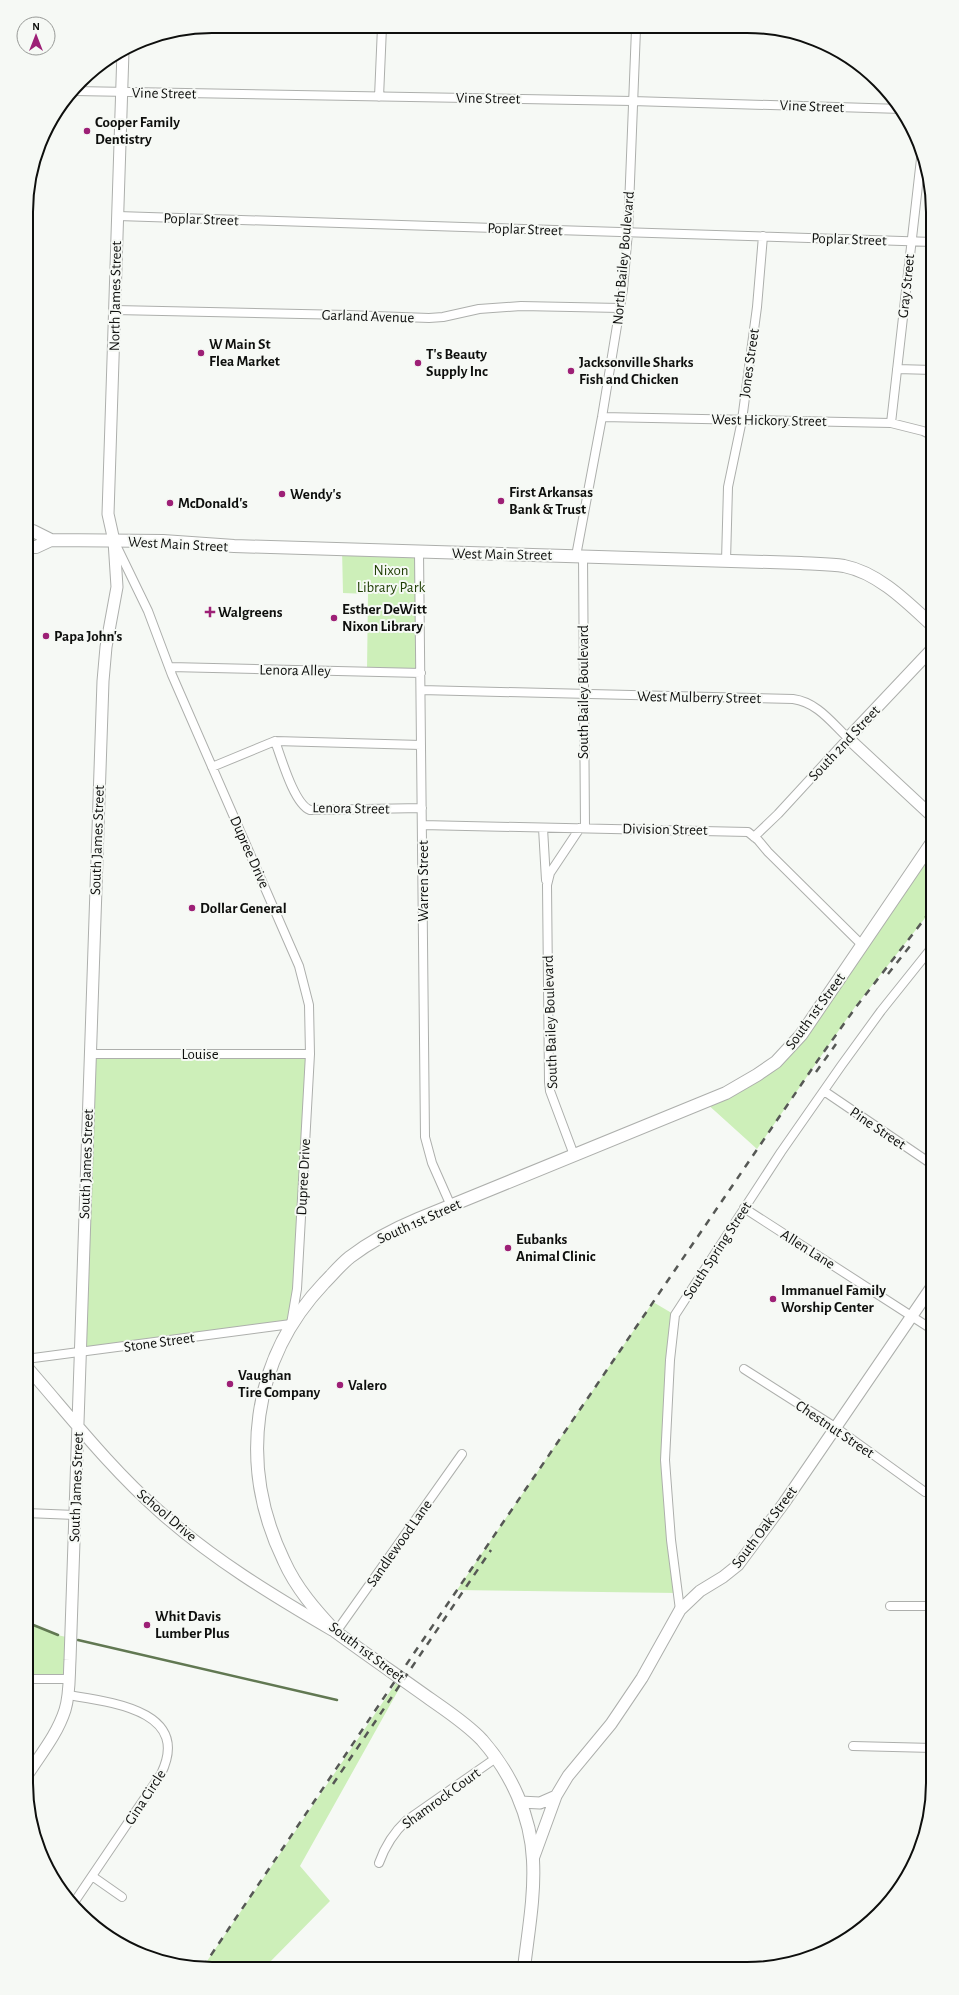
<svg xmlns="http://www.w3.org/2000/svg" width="959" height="1995" font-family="'Alegreya Sans',sans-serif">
	<rect width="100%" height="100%" fill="#f6f9f5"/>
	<!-- green -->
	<path fill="#cdefb9" d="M342,549L419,552L421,671L367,670L368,594L343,593Z
		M933,841V908L855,1007L757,1149L705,1102L776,1062Z
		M90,1054H310L291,1324L79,1352Z
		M653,1302L675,1315L665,1460L677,1593L457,1590Z
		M26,1622L57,1635L71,1638L69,1679H26Z
		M400,1677L404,1680L300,1866L330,1901L264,1968L203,1967Z"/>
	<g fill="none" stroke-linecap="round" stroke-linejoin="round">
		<!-- stream -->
		<path stroke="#617852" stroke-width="2.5" d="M26,1622L58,1635
			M78,1640L337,1700"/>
		<defs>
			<path id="street" d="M74,91L632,101L902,109
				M379,97L382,27
				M118,216L933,242
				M115,310L348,315L429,318L443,317L479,309L521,306L620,308
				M897,369L933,370
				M602,417L891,423L923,431L933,436
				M891,423L922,150
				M419,552L425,1137L432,1163L451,1206
				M576,556L602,417L623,289L628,232L636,29
				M583,556L585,828
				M726,561L728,487L742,420L757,307L763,236
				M170,667L421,673
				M421,690L793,699C817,702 832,723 848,738L778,814L754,837
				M275,741C281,757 294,804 310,810L422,808
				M212,767L275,741L421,745
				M422,825L748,832L758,840L768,852L862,945
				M543,828L546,880
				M90,1054H310
				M824,1091L933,1165
				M574,1155L550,1091L549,1082L547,885L550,873L580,828
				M744,1208L933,1330
				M26,1359L291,1324L297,1289L310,1054L309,1005L299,966L172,675L148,611L116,545
				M744,1369L835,1427L925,1492
				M26,1513L75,1515
				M890,1606H933
				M680,1610L671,1540L665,1460L670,1360L675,1315L781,1152L841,1066L881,1011L933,946
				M336,1632L462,1454
				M26,1679H69
				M68,1695C110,1702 192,1710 161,1774L73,1904
				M853,1746L933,1748
				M379,1863C385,1846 393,1833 407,1820L496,1758
				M92,1876L122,1897"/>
			<path id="secondary" d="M933,817L848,738L933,648
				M26,1366C69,1415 110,1468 159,1511C211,1558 272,1595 332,1630
				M26,1777C40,1755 57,1735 65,1710C70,1694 69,1677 70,1660L103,681L106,647L117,587L114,541L108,514L123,51
				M520,1802L540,1803L556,1796L568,1776L611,1724L642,1678L680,1610L700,1591L723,1577L738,1565L784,1503L933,1285
				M533,1859L556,1796"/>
			<path id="primary" d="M26,531H33L51,540L163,541L234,546L801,563C815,564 830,564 844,566C879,573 908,603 933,626
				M26,547H36L51,540
				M524,1968C528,1933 535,1896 533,1860C531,1816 511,1773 482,1740C467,1724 447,1711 430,1699C398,1676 367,1655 336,1632C316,1611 296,1588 284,1561C238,1466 251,1360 324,1283C333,1274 340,1265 350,1257C371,1241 394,1229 418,1219L726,1093L757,1075L776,1062L801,1035L933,841"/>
		</defs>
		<!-- street casing -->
		<use href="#street" stroke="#adafac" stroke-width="10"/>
		<!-- secondary casing -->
		<use href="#secondary" stroke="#adafac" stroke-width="13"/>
		<!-- primary casing -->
		<use href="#primary" stroke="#adafac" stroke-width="14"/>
		<!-- street -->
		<use href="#street" stroke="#fff" stroke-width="8"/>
		<!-- secondary -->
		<use href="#secondary" stroke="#fff" stroke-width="11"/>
		<!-- primary -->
		<use href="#primary" stroke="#fff" stroke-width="12"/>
		<!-- rail -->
		<path stroke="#565855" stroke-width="2.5" stroke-dasharray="7 7" stroke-linecap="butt" d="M888,974L914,941
			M816,1072L836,1044
			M333,1784L491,1550
			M203,1967L391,1687L818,1060L856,1007L933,908"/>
	</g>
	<!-- markers -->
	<g fill="#9d2076" stroke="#f6f9f5" stroke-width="1.5">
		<circle cx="87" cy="131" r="4"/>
		<circle cx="201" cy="353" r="4"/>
		<circle cx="418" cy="363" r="4"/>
		<circle cx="571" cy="371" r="4"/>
		<circle cx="282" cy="494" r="4"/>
		<circle cx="501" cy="501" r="4"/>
		<circle cx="170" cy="503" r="4"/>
		<path d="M208 606h4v4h4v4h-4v4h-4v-4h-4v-4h4z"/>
		<circle cx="334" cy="618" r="4"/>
		<circle cx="46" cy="636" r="4"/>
		<circle cx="192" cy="908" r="4"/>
		<circle cx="508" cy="1248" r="4"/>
		<circle cx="773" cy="1299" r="4"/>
		<circle cx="230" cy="1384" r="4"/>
		<circle cx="340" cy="1385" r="4"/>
		<circle cx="147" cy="1625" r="4"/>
	</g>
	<g text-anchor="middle" stroke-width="4" stroke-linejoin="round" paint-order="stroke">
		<!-- street labels -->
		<g font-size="15" fill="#0e0f0d" stroke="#f6f9f5">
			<text transform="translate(164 93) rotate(1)" y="5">Vine Street</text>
			<text transform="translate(488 98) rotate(1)" y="5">Vine Street</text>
			<text transform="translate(812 106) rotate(2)" y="5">Vine Street</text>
			<text transform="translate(201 219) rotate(2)" y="5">Poplar Street</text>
			<text transform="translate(525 229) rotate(2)" y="5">Poplar Street</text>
			<text transform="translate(849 239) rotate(2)" y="5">Poplar Street</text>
			<text transform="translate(623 258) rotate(-85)" y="5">North Bailey Boulevard</text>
			<text transform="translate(906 286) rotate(-84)" y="5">Gray Street</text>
			<text transform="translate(115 296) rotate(-89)" y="5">North James Street</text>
			<text transform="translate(368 316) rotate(2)" y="5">Garland Avenue</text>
			<text transform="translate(749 363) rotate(-82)" y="5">Jones Street</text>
			<text transform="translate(769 420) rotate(1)" y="5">West Hickory Street</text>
			<text transform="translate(178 544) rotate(3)" y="5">West Main Street</text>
			<text transform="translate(502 554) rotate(1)" y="5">West Main Street</text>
			<text transform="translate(295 670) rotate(1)" y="5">Lenora Alley</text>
			<text transform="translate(583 692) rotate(-90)" y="5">South Bailey Boulevard</text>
			<text transform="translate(699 697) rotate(1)" y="5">West Mulberry Street</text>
			<text transform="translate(844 743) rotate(-47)" y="5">South 2nd Street</text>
			<text transform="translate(351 808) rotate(1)" y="5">Lenora Street</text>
			<text transform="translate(665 829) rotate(1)" y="5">Division Street</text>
			<text transform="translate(97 840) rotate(-88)" y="5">South James Street</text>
			<text transform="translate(250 852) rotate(66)" y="5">Dupree Drive</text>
			<text transform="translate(423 881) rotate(-90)" y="5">Warren Street</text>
			<text transform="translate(815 1011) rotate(-54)" y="5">South 1st Street</text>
			<text transform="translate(550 1022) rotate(-92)" y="5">South Bailey Boulevard</text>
			<text x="200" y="1059">Louise</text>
			<text transform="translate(878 1128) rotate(34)" y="5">Pine Street</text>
			<text transform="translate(86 1164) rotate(-88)" y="5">South James Street</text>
			<text transform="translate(303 1177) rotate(-87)" y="5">Dupree Drive</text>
			<text transform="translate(419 1221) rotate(-24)" y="5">South 1st Street</text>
			<text transform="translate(808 1249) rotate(32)" y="5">Allen Lane</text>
			<text transform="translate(717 1250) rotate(-57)" y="5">South Spring Street</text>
			<text transform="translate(159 1342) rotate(-8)" y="5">Stone Street</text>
			<text transform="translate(835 1429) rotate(34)" y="5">Chestnut Street</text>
			<text transform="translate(76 1487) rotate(-88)" y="5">South James Street</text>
			<text transform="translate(167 1515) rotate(40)" y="5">School Drive</text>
			<text transform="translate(764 1527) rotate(-53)" y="5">South Oak Street</text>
			<text transform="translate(399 1543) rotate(-55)" y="5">Sandlewood Lane</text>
			<text transform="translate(367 1652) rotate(37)" y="5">South 1st Street</text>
			<text transform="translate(145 1797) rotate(-57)" y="5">Gina Circle</text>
			<text transform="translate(441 1798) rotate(-36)" y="5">Shamrock Court</text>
		</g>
		<!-- poi labels -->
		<g font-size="15" font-weight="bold" fill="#0e0f0d" stroke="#f6f9f5" text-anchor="start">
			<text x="95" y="127">Cooper Family<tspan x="95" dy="17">Dentistry</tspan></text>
			<text x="209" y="349">W Main St<tspan x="209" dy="17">Flea Market</tspan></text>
			<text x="426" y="359">T's Beauty<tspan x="426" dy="17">Supply Inc</tspan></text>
			<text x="579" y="367">Jacksonville Sharks<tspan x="579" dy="17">Fish and Chicken</tspan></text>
			<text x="509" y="497">First Arkansas<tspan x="509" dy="17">Bank &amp; Trust</tspan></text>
			<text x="290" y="499">Wendy's</text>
			<text x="178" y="508">McDonald's</text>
			<text x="342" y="614">Esther DeWitt<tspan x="342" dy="17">Nixon Library</tspan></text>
			<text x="218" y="617">Walgreens</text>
			<text x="54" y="641">Papa John's</text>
			<text x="200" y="913">Dollar General</text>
			<text x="516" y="1244">Eubanks<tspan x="516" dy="17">Animal Clinic</tspan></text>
			<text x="781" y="1295">Immanuel Family<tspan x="781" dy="17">Worship Center</tspan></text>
			<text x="238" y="1380">Vaughan<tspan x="238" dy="17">Tire Company</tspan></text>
			<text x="348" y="1390">Valero</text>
			<text x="155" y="1621">Whit Davis<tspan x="155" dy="17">Lumber Plus</tspan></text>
		</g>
		<!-- park labels -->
		<g font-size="15" fill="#1e3d02" stroke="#f6f9f5">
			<text x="391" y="575">Nixon<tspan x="391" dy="17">Library Park</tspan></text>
		</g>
	</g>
	<!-- crop -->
	<path d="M0 0H959V1995H0ZM212 33H747A179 179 0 0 1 926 212V1783A179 179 0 0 1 747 1962H212A179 179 0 0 1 33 1783V212A179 179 0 0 1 212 33Z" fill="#f6f9f5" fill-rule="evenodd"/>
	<path fill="none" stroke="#0e0f0d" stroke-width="2" d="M212 33H747A179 179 0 0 1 926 212V1783A179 179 0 0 1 747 1962H212A179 179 0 0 1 33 1783V212A179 179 0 0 1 212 33Z"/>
	<!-- north arrow -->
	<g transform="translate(36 36)"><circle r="19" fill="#f6f9f5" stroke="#999b98"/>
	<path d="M0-3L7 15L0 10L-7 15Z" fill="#9d2076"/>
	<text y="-6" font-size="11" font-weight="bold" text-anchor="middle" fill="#0e0f0d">N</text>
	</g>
</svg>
